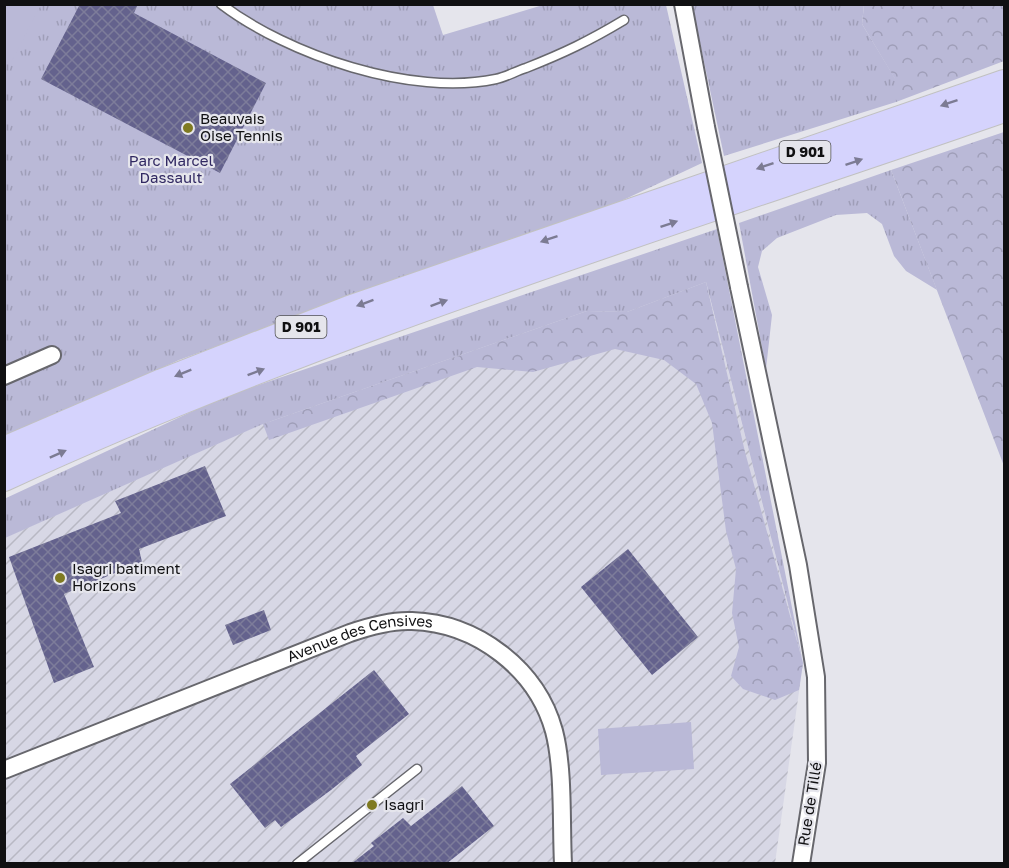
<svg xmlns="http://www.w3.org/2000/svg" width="1009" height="868" font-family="'Golos Text',sans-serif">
	<defs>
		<pattern id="industrial-furrows" width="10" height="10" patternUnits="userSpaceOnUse" patternTransform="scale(1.5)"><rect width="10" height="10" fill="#d7d7e5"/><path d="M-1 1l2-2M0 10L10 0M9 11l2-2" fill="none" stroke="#b8b8c3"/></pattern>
		<pattern id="grass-tufts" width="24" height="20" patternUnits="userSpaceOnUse" patternTransform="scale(1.5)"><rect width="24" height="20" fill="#bab9d7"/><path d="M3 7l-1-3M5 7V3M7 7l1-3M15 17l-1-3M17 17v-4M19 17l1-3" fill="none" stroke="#9f9eb8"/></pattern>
		<pattern id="forest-crowns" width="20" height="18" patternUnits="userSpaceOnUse" patternTransform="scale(1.5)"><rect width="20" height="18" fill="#bab9d7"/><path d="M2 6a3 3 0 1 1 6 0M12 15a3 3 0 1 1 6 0" fill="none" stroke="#9f9eb8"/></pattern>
		<pattern id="building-cross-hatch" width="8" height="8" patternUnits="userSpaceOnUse" patternTransform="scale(1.5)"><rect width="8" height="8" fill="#64628d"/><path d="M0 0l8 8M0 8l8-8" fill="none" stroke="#7d7c9a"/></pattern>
	</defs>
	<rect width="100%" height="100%" fill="#e5e5ec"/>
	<!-- industrial -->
	<path fill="url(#industrial-furrows)" d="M703,271L803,663L775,863H5L4,538L303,406Z"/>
	<!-- grass -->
	<path fill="url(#grass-tufts)" d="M4,5H433L443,35L543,5H666L702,163L619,202L179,360L5,440Z
		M692,5H864L862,24L896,80V102L724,156Z
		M891,170L937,290L906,271L894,256L882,224L867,213L836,215L777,238L762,251L758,267L772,315L766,369L739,223Z
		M717,229L803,663L706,282L627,312L587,311L263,424L5,538L4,499L223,397Z"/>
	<!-- forest -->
	<path fill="url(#forest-crowns)" d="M864,5H1004V61L896,102L895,79L862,24Z
		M1004,132V466L891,170Z
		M706,282L745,452L803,663L799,690L775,700L743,689L731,676L739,647L732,613L736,569L726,531L712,423L696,384L664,360L615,349L533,372L477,367L269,440L263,424L587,311L627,312Z"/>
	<!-- pitch -->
	<path fill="#bab9d7" d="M4,5H41L10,64L5,61Z
		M691,722L694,769L601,775L598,729Z"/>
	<!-- building -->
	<path fill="url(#building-cross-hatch)" d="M80,4H138L134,13L266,83L220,173L41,79Z
		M205,466L226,516L139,549L142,562L64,594L94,667L54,683L9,557L121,513L115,501Z
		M628,549L698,637L652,675L581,587Z
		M264,610L271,630L233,645L225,625Z
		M374,670L409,714L356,756L362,765L331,790L281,827L275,820L265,828L230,784Z
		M462,786L494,826L446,864H351L374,846L371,843L403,818L411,826Z"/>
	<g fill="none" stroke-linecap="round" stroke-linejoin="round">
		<defs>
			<path id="lane" d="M221,4C288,55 412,97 496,79C506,77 516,71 526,68C564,53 589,41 624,20
				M297,864L417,769"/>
			<g id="street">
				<path d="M683,4L706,127"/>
				<path d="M739,287L798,565L816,677L817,763L801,864"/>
				<path d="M4,376L52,355"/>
				<path id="s1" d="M4,770L350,633C370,626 391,620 412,621C477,623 537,669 554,731C564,769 561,824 563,864"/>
			</g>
			<path id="primary" d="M4,450L162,382L349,309L1004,83
				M4,478C327,329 669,225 1004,109"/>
		</defs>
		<!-- lane casing -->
		<use href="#lane" stroke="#67676d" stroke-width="11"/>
		<!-- street casing -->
		<use href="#street" stroke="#67676d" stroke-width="20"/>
		<!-- primary casing -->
		<use href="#primary" stroke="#c1c1c1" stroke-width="28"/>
		<!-- lane -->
		<use href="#lane" stroke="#fff" stroke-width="8"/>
		<!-- street -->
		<use href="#street" stroke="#fff" stroke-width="16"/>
		<!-- primary -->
		<use href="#primary" stroke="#d5d3fd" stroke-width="26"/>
		<defs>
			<path id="street-bridge" d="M706,127L739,287"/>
		</defs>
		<!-- street-bridge casing -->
		<use href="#street-bridge" stroke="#67676d" stroke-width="20" stroke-linecap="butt"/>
		<!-- street-bridge -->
		<use href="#street-bridge" stroke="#fff" stroke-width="16"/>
	</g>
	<!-- one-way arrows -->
	<defs><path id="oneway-solid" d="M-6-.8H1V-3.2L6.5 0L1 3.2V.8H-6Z" transform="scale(1.5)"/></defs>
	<g fill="#7c7b93">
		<use href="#oneway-solid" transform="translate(949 103) rotate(161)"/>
		<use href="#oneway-solid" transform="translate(854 162) rotate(-19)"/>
		<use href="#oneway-solid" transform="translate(765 166) rotate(161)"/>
		<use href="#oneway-solid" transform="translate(669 224) rotate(-19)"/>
		<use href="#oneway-solid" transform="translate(549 239) rotate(161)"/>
		<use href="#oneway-solid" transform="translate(365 303) rotate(160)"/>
		<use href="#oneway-solid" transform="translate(439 303) rotate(-20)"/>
		<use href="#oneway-solid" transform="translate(256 372) rotate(-21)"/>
		<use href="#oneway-solid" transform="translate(183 373) rotate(158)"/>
		<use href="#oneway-solid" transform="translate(58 454) rotate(-24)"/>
	</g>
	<!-- markers -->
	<g fill="#7f7a21" stroke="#e5e5ec" stroke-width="2">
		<circle cx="188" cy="128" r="6"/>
		<circle cx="60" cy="578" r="6"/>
		<circle cx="372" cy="805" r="6"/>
	</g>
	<g text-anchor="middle" stroke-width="4.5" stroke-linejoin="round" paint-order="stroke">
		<!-- shield labels -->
		<g fill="#e5e5ec" stroke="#505053" stroke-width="1.5">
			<rect x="779.5" y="141" width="51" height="22" rx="4.5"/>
			<rect x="275.5" y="316" width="51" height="22" rx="4.5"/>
		</g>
		<g font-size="14" font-weight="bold" fill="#101012">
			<text x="805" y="157">D 901</text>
			<text x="301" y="332">D 901</text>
		</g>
		<!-- poi labels -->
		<g font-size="15" fill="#101012" stroke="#e5e5ec" text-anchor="start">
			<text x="200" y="124">Beauvais<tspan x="200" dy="17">Oise Tennis</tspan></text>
			<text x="72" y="574">Isagri batiment<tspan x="72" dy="17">Horizons</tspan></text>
			<text x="384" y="810">Isagri</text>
		</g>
		<!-- park labels -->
		<g font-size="15" fill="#312962" stroke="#e5e5ec">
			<text x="171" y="166">Parc Marcel<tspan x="171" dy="17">Dassault</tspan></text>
		</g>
		<!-- street labels -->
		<g font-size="15" fill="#101012" stroke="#e5e5ec">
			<text dy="5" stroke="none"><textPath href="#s1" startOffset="381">Avenue des Censives</textPath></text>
			<text transform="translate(810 804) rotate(-81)" y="5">Rue de Tillé</text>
		</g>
	</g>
	<!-- border -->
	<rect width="1009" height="868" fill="none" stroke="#101012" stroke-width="12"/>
</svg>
